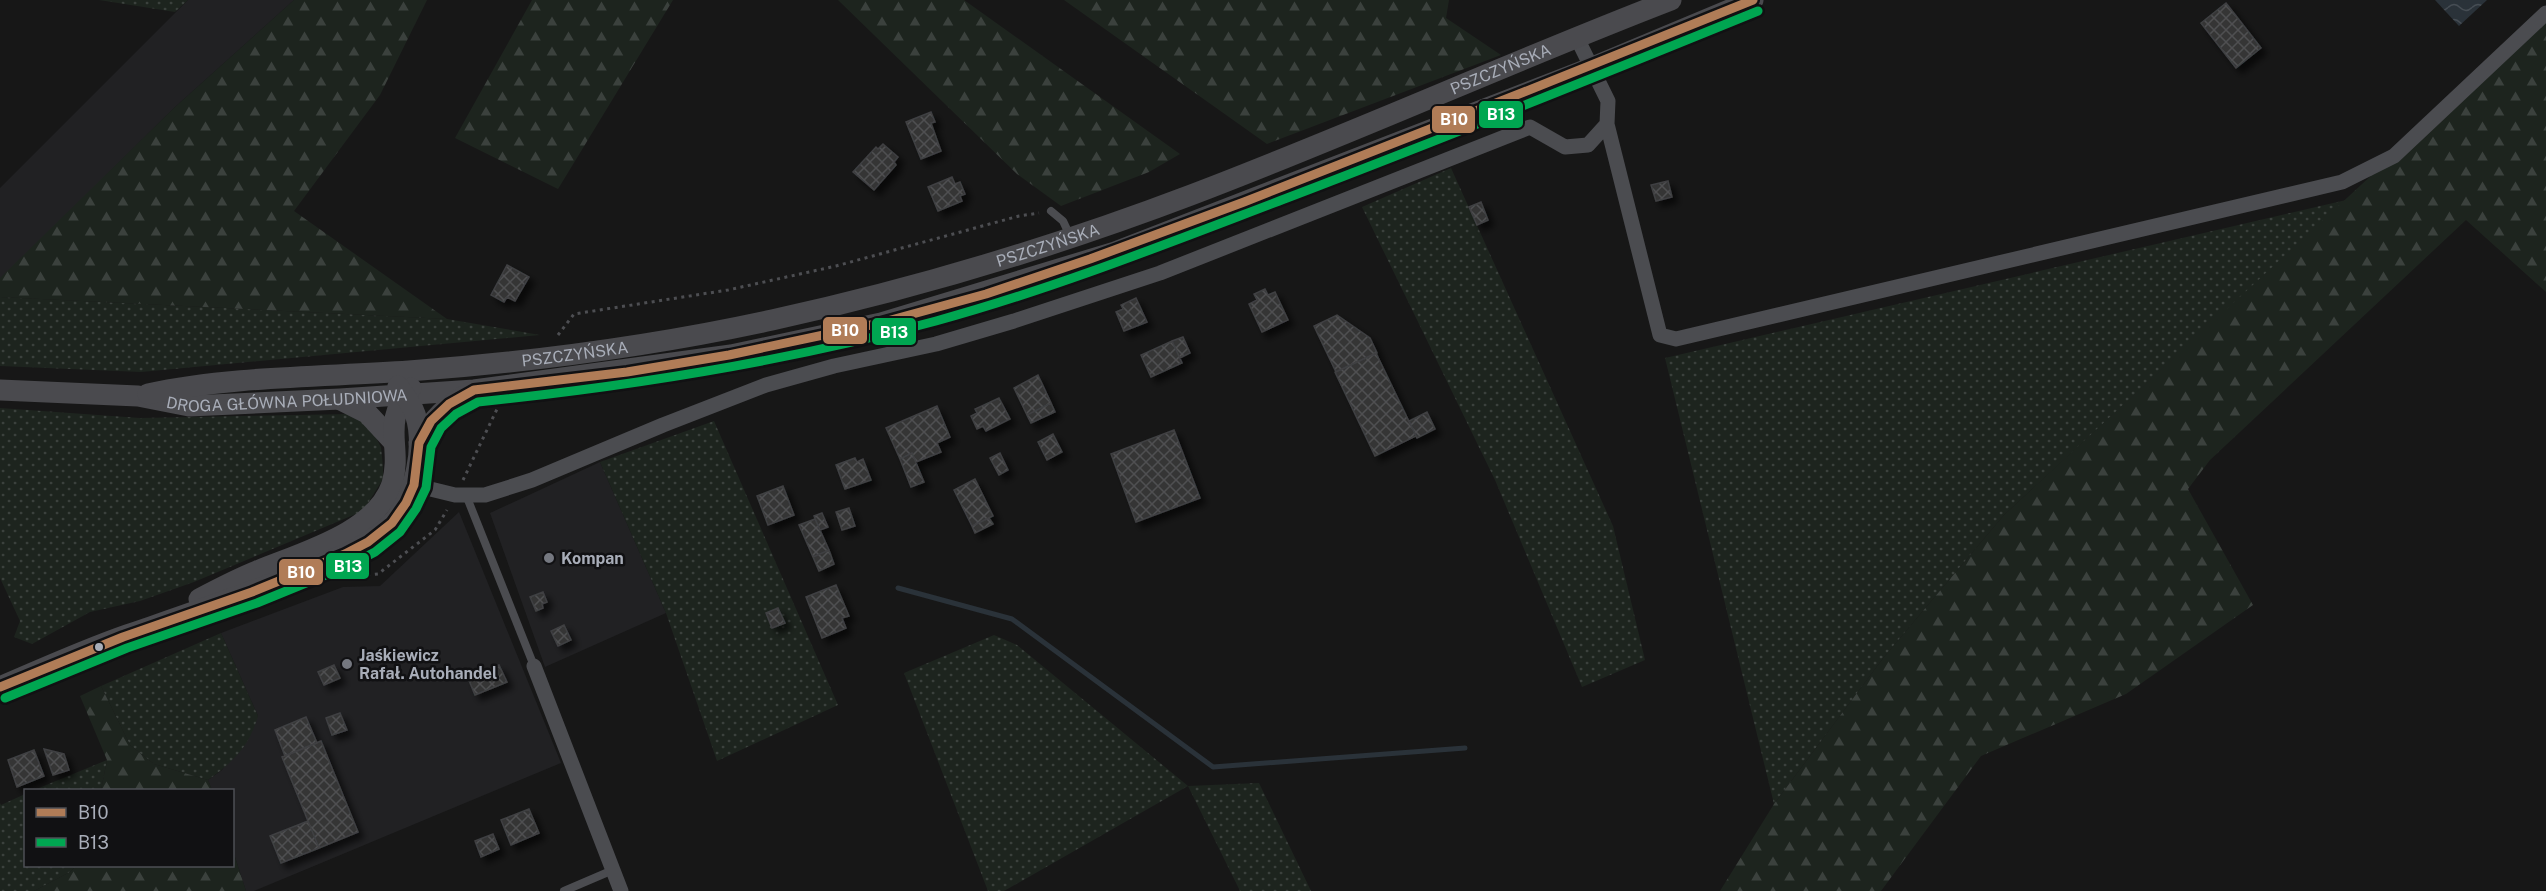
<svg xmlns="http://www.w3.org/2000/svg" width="2546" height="891" font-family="'Public Sans',sans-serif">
	<defs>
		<pattern id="grass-dots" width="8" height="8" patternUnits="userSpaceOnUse" patternTransform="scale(1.5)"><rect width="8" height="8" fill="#1d241e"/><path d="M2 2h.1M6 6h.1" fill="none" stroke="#3b413d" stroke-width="1.8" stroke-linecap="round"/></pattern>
		<pattern id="forest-firs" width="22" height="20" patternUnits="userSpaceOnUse" patternTransform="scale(1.5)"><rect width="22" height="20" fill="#1d241e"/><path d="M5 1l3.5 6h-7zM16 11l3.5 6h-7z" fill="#3b413d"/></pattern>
		<pattern id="water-waves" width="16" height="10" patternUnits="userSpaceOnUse" patternTransform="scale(1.5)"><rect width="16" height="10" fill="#2a3239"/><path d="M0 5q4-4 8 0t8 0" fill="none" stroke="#464d54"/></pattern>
		<pattern id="building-cross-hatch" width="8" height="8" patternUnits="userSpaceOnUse" patternTransform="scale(1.5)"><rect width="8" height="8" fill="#353536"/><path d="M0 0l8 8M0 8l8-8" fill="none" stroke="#4f5051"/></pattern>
		<filter id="shadow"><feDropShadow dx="5.5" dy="5.5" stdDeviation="3" flood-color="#0009"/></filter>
	</defs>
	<rect width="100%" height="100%" fill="#171717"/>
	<!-- built -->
	<path fill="#212123" d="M188,0H294L174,108L0,280V188Z
		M600,462L666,613L545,667L490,513Z
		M459,512L561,763L254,891H246L233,851L232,790H212L208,780L222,770L258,716L221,633L343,587L380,586Z"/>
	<!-- grass -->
	<path fill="url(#grass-dots)" d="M99,0H188L175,12Z
		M1451,168L1613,526L1645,660L1582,687L1495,480L1362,207Z
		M2346,200L2004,515L1884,657L1774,804L1665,358Z
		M0,297L447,319L540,335L141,372L0,366Z
		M0,408L140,418L352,414L369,425L381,447L383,467V479L363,511L194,582L140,601L90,612L32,644L14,637L20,621L0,578Z
		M714,421L838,705L717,761L666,613L600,462Z
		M221,633L258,716C249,747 234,761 208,780L154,764L130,745L101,686Z
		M994,635L1017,645L1188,786L1259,783L1311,891H1240L1188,786L1004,891H988L904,673Z
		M107,760L101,790H34Z
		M25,794L26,866H76L70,872L34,891H0V803L1,805Z"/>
	<!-- forest -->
	<path fill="url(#forest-firs)" d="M294,0H427L380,95L294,211L447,319L0,297V278L174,108Z
		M532,0H673L558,189L455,138Z
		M838,0H964L1180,154L1149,172L1061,206L1017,174Z
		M1064,0H1449L1446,18L1501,55L1267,144Z
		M2546,14V292L2466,220L2210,460L2188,489L2253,605L2126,694L1981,756L1881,891H1720L1774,804L1884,657L2004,515Z
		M101,686L130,745L154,764L208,780L212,790H101L107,760L80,696Z
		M233,851L246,891H34L70,872L76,866H232Z"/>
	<!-- water -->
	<path fill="url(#water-waves)" d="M2435,0H2487L2459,26Z"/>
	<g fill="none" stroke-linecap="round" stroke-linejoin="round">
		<!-- stream -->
		<path stroke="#2a3239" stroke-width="5" d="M898,588L1012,619L1213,767L1465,748"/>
	</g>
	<!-- building -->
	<path fill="url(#building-cross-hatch)" stroke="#3f4043" stroke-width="1.5" filter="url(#shadow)" d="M2226,3L2261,48L2236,68L2201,23Z
		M931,112L935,122L931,123L941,151L921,159L906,122Z
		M883,144L898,157L894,162L896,165L874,190L853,172L876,147L878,149Z
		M952,177L955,184L960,182L965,194L960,196L962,201L938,211L928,187Z
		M1668,181L1672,197L1656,201L1651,185Z
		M1481,202L1488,220L1477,225L1469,207Z
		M507,265L529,277L515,301L507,297L504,302L491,295Z
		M1265,289L1268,295L1275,292L1288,320L1262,332L1249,304L1257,300L1254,294Z
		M1136,298L1147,322L1124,331L1116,312L1123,309L1121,305Z
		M1337,315L1370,338L1377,353L1336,372L1314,326Z
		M1183,337L1190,353L1180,358L1172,341Z
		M1172,341L1182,363L1151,377L1141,355Z
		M1376,353L1416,436L1375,456L1335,372Z
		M1038,375L1051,403L1027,415L1014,388Z
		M999,398L1010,419L986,431L983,426L977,429L971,416L977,413L975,409Z
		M1051,403L1055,412L1031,423L1027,415Z
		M937,406L950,437L937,443L941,452L916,462L912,453L900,459L886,428Z
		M1427,412L1435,429L1417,438L1409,421Z
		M1174,430L1200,498L1136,522L1111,454Z
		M1053,434L1062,452L1047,460L1038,442Z
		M912,453L924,482L911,487L900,459Z
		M1000,453L1008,470L999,475L990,458Z
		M855,458L857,462L863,459L871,480L845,489L836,465Z
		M975,479L993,516L972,526L954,490Z
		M783,486L794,515L768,525L757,496Z
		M849,508L855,526L842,530L836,512Z
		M822,513L828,527L820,530L814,516Z
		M989,518L993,524L975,533L972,526Z
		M815,519L829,550L813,557L799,525Z
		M829,550L834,564L819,571L813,557Z
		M836,585L849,616L842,618L846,628L822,638L806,597Z
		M543,592L547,602L542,604L543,608L536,611L530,597Z
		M778,608L785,623L772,628L766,613Z
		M564,625L571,640L558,646L551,631Z
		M334,665L340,678L324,685L318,672Z
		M499,665L507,682L475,695L468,678Z
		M340,713L347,730L332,735L326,718Z
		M306,717L317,743L285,756L275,730Z
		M321,741L358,832L319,848L282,757Z
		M44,749L64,754L69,770L53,775Z
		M34,750L44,776L17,787L8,760Z
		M529,809L539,833L511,845L501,820Z
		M308,821L319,848L281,863L270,836Z
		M493,834L499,849L481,857L475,841Z"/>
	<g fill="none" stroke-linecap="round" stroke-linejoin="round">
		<!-- path -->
		<path stroke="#4d4e52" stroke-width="3" stroke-dasharray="3 4.5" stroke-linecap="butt" d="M558,335L574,314L728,290L836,266L1019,216L1039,213
			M463,480L499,405
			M345,577L378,574L435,530L447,510"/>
		<!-- lane -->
		<path stroke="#4b4c50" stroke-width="8" d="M1051,211L1063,221L1071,238
			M466,495L534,666
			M564,891L613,870"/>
		<!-- street -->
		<path stroke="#4b4c50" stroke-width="15" d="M1607,124L1660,335L1676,339L2342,182L2394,156L2546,13
			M414,485L455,495H485L532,480L663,425L766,385L834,366L936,344L1014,321L1160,273L1530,127L1565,147L1588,145L1607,124L1608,101L1576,36
			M534,666L621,891"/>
		<!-- secondary -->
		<g stroke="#4a4a4e" stroke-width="21">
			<path id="s1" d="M0,390L138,396L189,406L340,399L474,390L731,355L881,323L1115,252L1593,67L1753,0"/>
			<path id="s2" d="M148,394C230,376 324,377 409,371C531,362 653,346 772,320C914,289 1054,247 1191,195C1352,134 1510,62 1671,0"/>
			<path d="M341,400L367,413L392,440"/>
			<path d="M419,443C434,417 445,406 471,392"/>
			<path d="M199,599C218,589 237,579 257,571C300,553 376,533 392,484C403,446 380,424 411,388"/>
			<path d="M0,687C42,669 84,650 127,635C185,615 242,596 299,573C331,560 366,549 391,524C415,500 428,440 413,409C409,401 403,393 398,386"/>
		</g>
		<defs>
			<path id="bus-1" d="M0,687L123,637L252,592L345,554L368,542L392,523L406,503L414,485L419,443L431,421L449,404L474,390L627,372L729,355L880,323L986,294L1090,259L1244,202L1524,92L1753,0"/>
			<path id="bus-2" d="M5,698L127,648L257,603L350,565L375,552L400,532L416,509L426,488L431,447L441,428L456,414L478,402C632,386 786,362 936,321C1056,288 1171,242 1287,198C1444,138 1601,75 1758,11"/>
		</defs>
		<!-- bus-1 casing -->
		<use href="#bus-1" stroke="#111113" stroke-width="14"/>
		<!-- bus-2 casing -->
		<use href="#bus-2" stroke="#111113" stroke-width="14"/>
		<!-- bus-1 -->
		<use href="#bus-1" stroke="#b07c57" stroke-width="9"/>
		<!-- bus-2 -->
		<use href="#bus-2" stroke="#00a651" stroke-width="9"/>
	</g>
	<!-- markers -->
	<g fill="#757880" stroke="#111113" stroke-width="2">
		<circle cx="549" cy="558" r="6"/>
		<circle cx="347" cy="664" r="6"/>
	</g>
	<circle fill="#a8adb8" stroke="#111113" stroke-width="2" cx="99" cy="647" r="5"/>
	<g text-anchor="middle" stroke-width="5" stroke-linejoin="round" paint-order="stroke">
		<!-- street labels -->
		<g font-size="16" fill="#a8adb8" stroke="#111113">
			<text dy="6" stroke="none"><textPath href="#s2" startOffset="1401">PSZCZYŃSKA</textPath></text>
			<text dy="6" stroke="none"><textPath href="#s2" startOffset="915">PSZCZYŃSKA</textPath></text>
			<text dy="6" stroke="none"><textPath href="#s2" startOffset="429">PSZCZYŃSKA</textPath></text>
			<text dy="6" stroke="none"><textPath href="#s1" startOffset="288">DROGA GŁÓWNA POŁUDNIOWA</textPath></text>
		</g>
		<!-- poi labels -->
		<g font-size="16" font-weight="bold" fill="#a8adb8" stroke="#111113" text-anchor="start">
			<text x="561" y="564">Kompan</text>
			<text x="359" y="661">Jaśkiewicz<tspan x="359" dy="18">Rafał. Autohandel</tspan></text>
		</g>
	</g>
	<g stroke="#111113" stroke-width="2">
		<rect x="1478" y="100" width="46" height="29" rx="6" fill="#00a651"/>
		<rect x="1431" y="105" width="45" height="29" rx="6" fill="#b07c57"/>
		<rect x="822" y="316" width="46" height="29" rx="6" fill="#b07c57"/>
		<rect x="871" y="317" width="46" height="29" rx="6" fill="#00a651"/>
		<rect x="325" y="552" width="45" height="28" rx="6" fill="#00a651"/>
		<rect x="278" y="558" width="46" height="28" rx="6" fill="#b07c57"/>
	</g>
	<g font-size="16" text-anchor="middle" font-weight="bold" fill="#fff">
		<text x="1501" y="120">B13</text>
		<text x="1454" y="125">B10</text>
		<text x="845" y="336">B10</text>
		<text x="894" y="338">B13</text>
		<text x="348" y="572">B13</text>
		<text x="301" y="578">B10</text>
	</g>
	<!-- legend -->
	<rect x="24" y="789" width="210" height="78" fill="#111113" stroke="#4d4f55" stroke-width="1.5"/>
	<rect x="36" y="808" width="30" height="9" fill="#b07c57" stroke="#4d4f55" stroke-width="1.5"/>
	<text x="78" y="819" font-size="18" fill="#a8adb8">B10</text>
	<rect x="36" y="838" width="30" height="9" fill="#00a651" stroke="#4d4f55" stroke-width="1.5"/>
	<text x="78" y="849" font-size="18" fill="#a8adb8">B13</text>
</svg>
